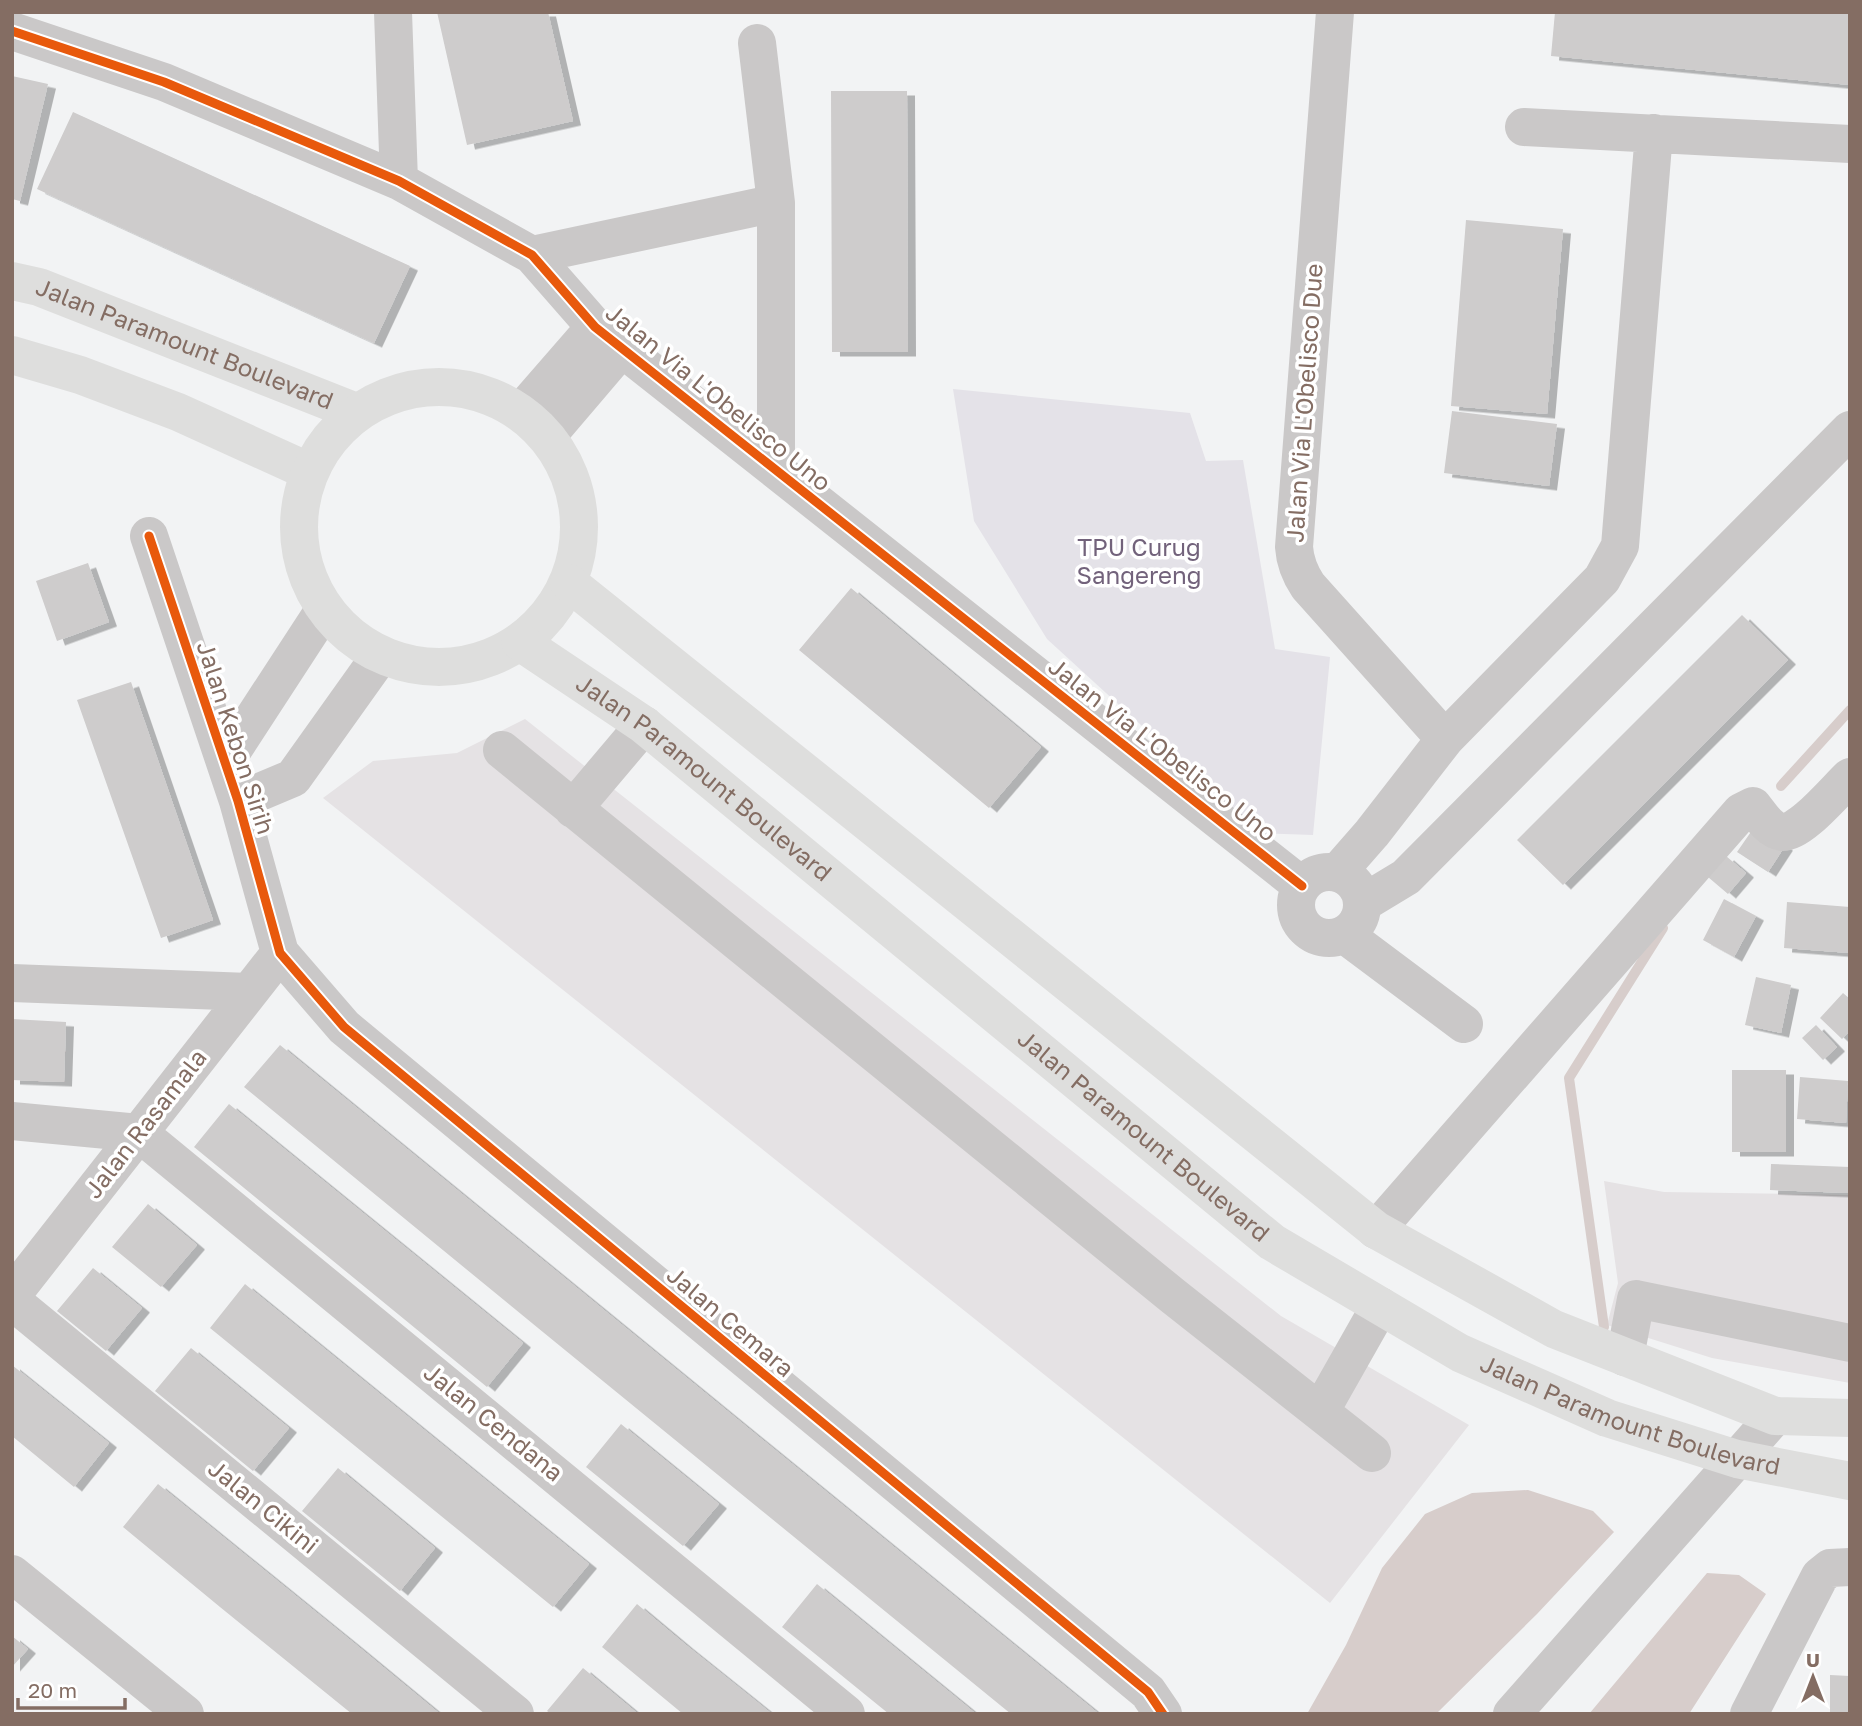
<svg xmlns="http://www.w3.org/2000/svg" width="1862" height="1726" font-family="'Golos Text',sans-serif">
	<defs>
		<filter id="shadow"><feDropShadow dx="8" dy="4.5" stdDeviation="0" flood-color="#0004"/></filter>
	</defs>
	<rect width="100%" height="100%" fill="#f2f3f4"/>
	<!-- built -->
	<path fill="#e5e2e4" d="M525,719L1281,1316L1469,1425L1330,1603L323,798L373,761L457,753Z
		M1604,1181L1664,1192L1850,1195V1383L1712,1358L1607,1325L1618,1283Z"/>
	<!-- green -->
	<path fill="#e4e2e8" d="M953,389L1190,413L1206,461L1243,460L1275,649L1330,657L1313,835L1259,833L1047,639L974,521Z"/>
	<!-- water -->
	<path fill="#d7cdcb" d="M1528,1490L1593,1511L1614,1532L1537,1614L1436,1714H1307L1346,1645L1382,1568L1425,1514L1472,1493Z
		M1707,1573L1739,1575L1766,1594L1689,1714H1589Z"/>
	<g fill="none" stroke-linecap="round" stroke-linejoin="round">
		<!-- stream -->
		<path stroke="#d7cdcb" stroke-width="10" d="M1781,786L1850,710
			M1604,1327L1569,1078L1663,928"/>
	</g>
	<!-- building -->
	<path fill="#cecccc" filter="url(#shadow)" d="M437,12H548L573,121L467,145Z
		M1555,12H1850V85L1551,56Z
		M12,76L48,84L20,201L12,199Z
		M831,91H907L908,352H832Z
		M73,112L410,266L374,343L37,189Z
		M1466,220L1563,229L1547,414L1451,406Z
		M1452,411L1557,424L1549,486L1444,473Z
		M88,563L109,622L57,641L36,581Z
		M851,588L1041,747L989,808L799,650Z
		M1742,615L1788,660L1563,885L1517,840Z
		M131,682L213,920L161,938L77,700Z
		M1755,826L1785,846L1768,872L1737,852Z
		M1726,856L1746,873L1728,894L1708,877Z
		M1724,899L1756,916L1734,957L1703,940Z
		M1787,902L1850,907V953L1784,948Z
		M1756,977L1791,985L1781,1033L1745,1025Z
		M1843,993L1850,999V1031L1842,1039L1820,1018Z
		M12,1019L66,1022L64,1082L12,1080Z
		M1816,1025L1837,1047L1823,1060L1802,1038Z
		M280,1045L769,1445L1099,1714H1011L538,1328L244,1087Z
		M1732,1070H1786V1152H1732Z
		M1800,1077L1848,1081L1846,1123L1797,1119Z
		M229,1104L523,1343L487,1387L194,1147Z
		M1771,1164L1850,1167L1849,1193L1770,1190Z
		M148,1204L197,1245L161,1287L112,1247Z
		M93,1268L142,1308L106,1351L57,1311Z
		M245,1284L589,1564L553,1607L210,1328Z
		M191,1348L289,1428L253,1471L155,1391Z
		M12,1365L109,1443L74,1487L12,1436Z
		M621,1424L719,1504L683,1546L586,1467Z
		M338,1468L435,1548L400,1591L302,1511Z
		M158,1484L354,1643L440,1714H352L220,1607L123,1527Z
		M817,1584L964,1704L976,1714H889L782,1627Z
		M637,1604L686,1645L772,1714H683L602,1647Z
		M12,1636L28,1649L12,1667Z
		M583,1668L631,1708L638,1714H551L547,1711Z
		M1830,1675L1850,1676V1714H1830Z"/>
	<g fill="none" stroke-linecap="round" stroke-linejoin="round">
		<!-- minor -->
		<path stroke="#cac8c8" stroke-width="38" d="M393,12L399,181
			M1335,12L1294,547C1295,562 1300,574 1308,586L1445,739
			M12,31L164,82L399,181L532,255L595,327L1302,886
			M757,43L776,203V470
			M1524,127L1850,144
			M532,255L776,203
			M521,412L595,327
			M547,436L622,348
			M149,536L238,801L280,953L344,1027L1148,1692L1163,1714
			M502,750L1173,1296L1372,1453
			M225,762L324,610
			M238,801L293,778L380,656
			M573,809L644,725
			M1296 905a33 33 0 1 1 66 0a33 33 0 1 1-66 0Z
			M1337,873L1372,833L1445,739L1602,579L1620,546L1654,133
			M1363,903L1406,877L1850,430
			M1345,935L1464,1024
			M12,983L249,992
			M12,1121L139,1133L846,1714
			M1376,1230L1741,812L1753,806C1761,816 1769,830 1782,832C1800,834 1836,790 1850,777
			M12,1295L280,953
			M12,1301L515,1714
			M1625,1357L1636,1299L1850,1343
			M1320,1412L1380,1306
			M12,1574L185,1714
			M1512,1714L1775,1416
			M1749,1714L1820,1576L1830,1568L1850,1567"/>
		<!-- major -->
		<g stroke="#dededd" stroke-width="38">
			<path id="s1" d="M12,281L39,287L356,412"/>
			<path d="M12,355L80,375L178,412L308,471"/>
			<circle cx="439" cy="527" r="140"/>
			<path d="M569,583L1376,1230L1554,1329L1775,1416L1850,1418"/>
			<path id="s2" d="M520,642L644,725L1272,1242L1460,1353L1607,1418L1737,1459L1850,1481"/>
		</g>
		<defs>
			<path id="cycleway" d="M12,31L164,82L399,181L532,255L595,327L1302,886
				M149,536L238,801L280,953L344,1027L1148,1692L1163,1714"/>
		</defs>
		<!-- cycleway casing -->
		<use href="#cycleway" stroke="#fff" stroke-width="13"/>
		<!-- cycleway -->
		<use href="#cycleway" stroke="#e8590c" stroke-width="9"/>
	</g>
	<g text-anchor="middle" stroke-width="7" stroke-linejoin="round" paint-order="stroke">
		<!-- street labels -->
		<g font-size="24" fill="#846d63" stroke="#fff">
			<text dy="8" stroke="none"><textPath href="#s1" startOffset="184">Jalan Paramount Boulevard</textPath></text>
			<text transform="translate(718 398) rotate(39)" y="8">Jalan Via L'Obelisco Uno</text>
			<text transform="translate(1305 403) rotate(-86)" y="8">Jalan Via L'Obelisco Due</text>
			<text transform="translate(235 738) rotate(72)" y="8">Jalan Kebon Sirih</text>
			<text transform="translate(1162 750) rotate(38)" y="8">Jalan Via L'Obelisco Uno</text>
			<text dy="8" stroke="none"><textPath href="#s2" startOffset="229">Jalan Paramount Boulevard</textPath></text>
			<text transform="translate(146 1124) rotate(-52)" y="8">Jalan Rasamala</text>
			<text dy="8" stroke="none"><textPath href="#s2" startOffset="796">Jalan Paramount Boulevard</textPath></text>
			<text transform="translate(730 1322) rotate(40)" y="8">Jalan Cemara</text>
			<text dy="8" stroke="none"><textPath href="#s2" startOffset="1363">Jalan Paramount Boulevard</textPath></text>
			<text transform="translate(493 1423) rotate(39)" y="8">Jalan Cendana</text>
			<text transform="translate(263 1507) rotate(39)" y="8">Jalan Cikini</text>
		</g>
		<!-- park labels -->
		<g font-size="24" fill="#72627b" stroke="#fff">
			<text x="1139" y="556">TPU Curug<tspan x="1139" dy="28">Sangereng</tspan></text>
		</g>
	</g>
	<!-- border -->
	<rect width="1862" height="1726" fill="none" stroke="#846d63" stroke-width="28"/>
	<!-- north arrow -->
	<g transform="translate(1813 1677)" stroke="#ffffff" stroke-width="5" paint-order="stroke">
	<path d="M0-5L12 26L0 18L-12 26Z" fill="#846d63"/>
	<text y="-10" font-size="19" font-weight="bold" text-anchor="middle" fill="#846d63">U</text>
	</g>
	<!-- scale -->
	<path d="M18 1698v10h107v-10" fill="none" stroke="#846d63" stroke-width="3.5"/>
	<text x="28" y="1698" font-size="21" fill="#846d63" stroke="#ffffff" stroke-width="5" paint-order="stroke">20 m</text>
</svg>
